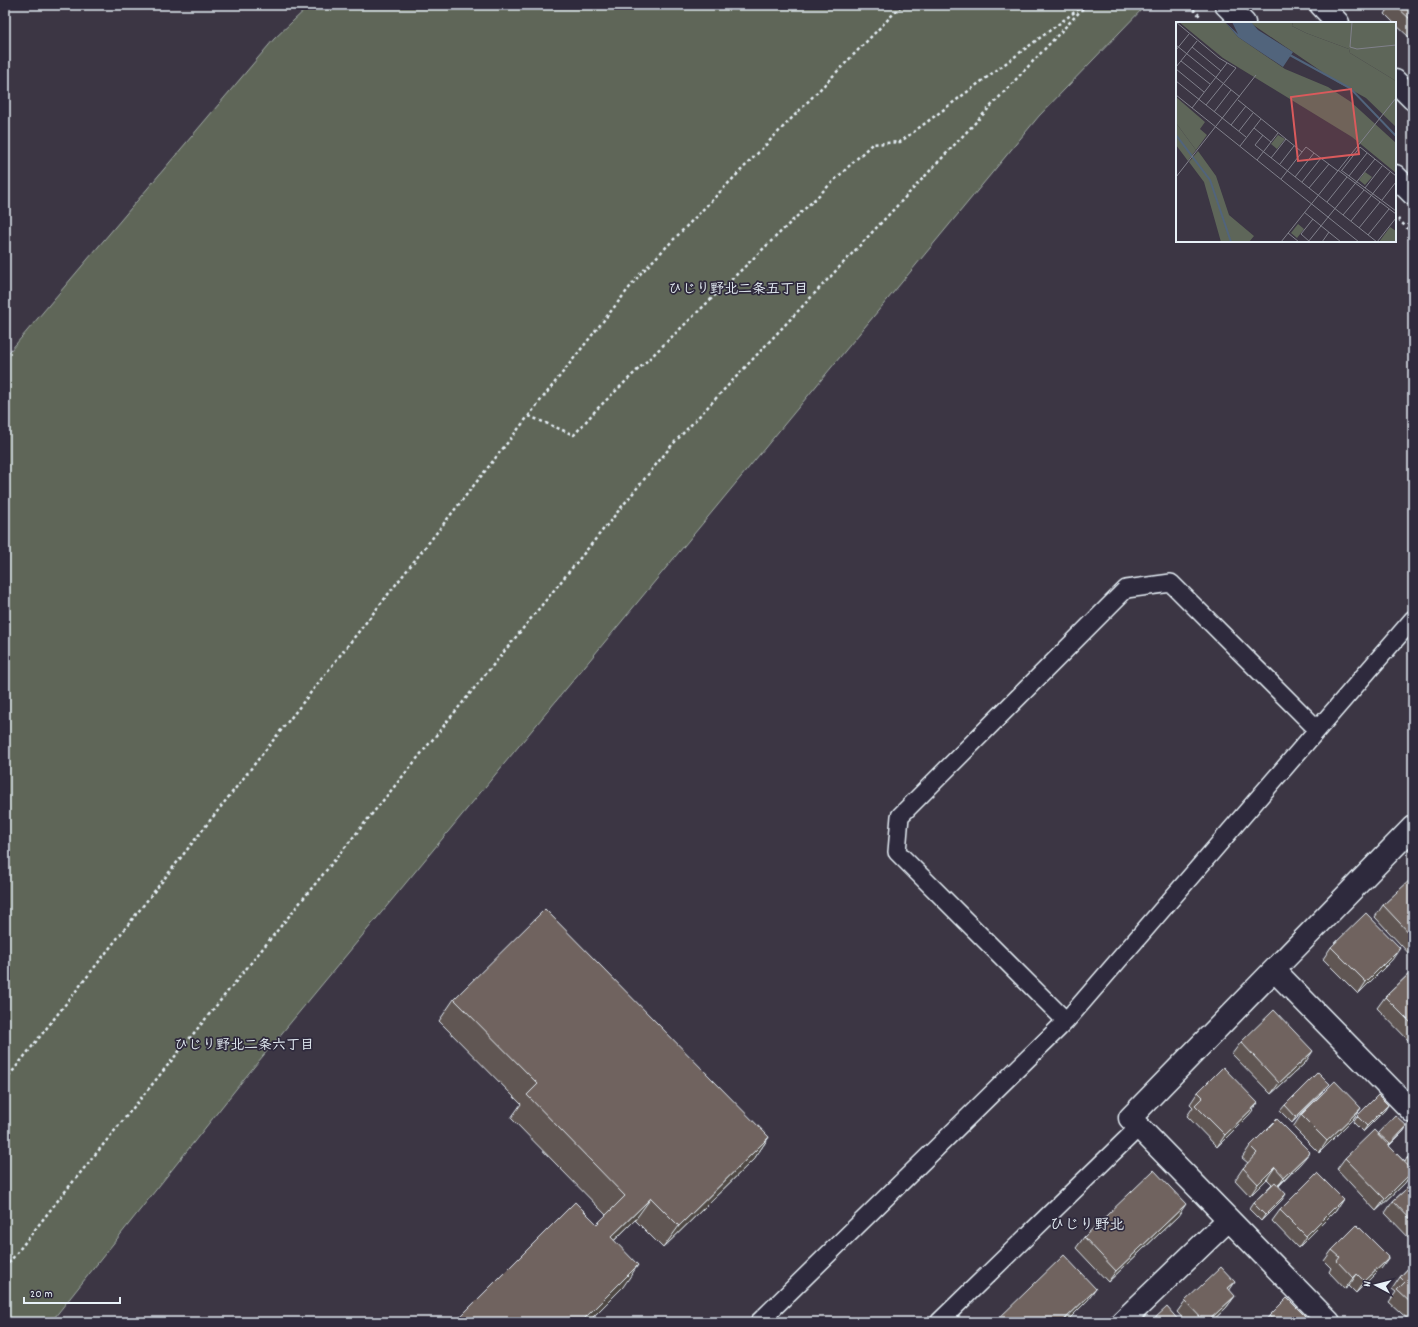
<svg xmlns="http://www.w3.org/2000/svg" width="1418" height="1327" font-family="Dekko,'Klee One',sans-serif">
	<rect width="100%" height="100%" fill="#3c3644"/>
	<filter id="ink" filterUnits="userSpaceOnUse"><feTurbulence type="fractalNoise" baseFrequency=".025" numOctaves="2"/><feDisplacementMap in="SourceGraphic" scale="8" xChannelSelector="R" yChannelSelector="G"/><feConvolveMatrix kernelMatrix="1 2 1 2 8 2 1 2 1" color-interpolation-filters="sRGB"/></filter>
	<g filter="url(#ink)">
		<!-- grass -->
		<path fill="#5e6659" stroke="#a3aca8" d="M310,5H1146L1039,116L244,1079L51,1322H5V357L274,39Z"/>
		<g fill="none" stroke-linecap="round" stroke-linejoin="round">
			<defs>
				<path id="service" d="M1066,1021L897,852L900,816L1126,589L1171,583L1317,729
					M759,1322L1066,1021L1413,619
					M939,1322L1139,1127"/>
				<path id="minor" d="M1321,5L1338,23
					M1395,81L1413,99
					M1274,970L1413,1112
					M1122,1322L1228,1220
					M1329,1322L1130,1118L1413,827"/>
				<path id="tertiary" d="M1226,5L1244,23
					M1395,176L1413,194"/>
			</defs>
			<!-- service casing -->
			<use href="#service" stroke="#e8f1f8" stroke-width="20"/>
			<!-- minor casing -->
			<use href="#minor" stroke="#e8f1f8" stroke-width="25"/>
			<!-- tertiary casing -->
			<use href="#tertiary" stroke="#e8f1f8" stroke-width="25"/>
			<!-- path -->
			<path stroke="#e8f1f8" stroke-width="2.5" stroke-dasharray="3 3" stroke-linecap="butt" d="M1189,5L1200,16
				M1398,219L1413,234
				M529,416L574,435L596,410L872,144L900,142L1084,5
				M5,1081L641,273L902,5
				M5,1268L55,1204L672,445L1086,5"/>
			<!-- service -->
			<use href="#service" stroke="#2f2a3d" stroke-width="17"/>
			<!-- minor -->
			<use href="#minor" stroke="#2f2a3d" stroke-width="22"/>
			<!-- tertiary -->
			<use href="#tertiary" stroke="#2f2a3d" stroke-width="22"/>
		</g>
		<!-- wall -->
		<path fill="#605652" stroke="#e8f1f8" d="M1391,5H1413V33L1409,37L1395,24V23H1394L1385,14Z
			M1413,49V61L1409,55Z
			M1413,879V958L1375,917L1383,905Z
			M1331,947L1392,960L1358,994L1323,959Z
			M1413,970V1045L1377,1008L1385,997Z
			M454,999L769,1137L754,1159L663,1248L635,1220L614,1241L623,1287L597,1224L606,1215L511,1118L521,1104L439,1021Z
			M1241,1042L1305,1063L1271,1094L1232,1054Z
			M1330,1084L1325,1089L1292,1123L1280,1111L1285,1105Z
			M1198,1092L1250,1114L1217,1147L1187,1116L1193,1107L1190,1104Z
			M1388,1105L1384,1111L1363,1132L1353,1122L1357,1116Z
			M1361,1108L1353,1119L1319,1153L1293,1127L1301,1115Z
			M1407,1126L1403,1132L1389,1146L1405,1162L1407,1158L1413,1153V1174L1412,1173L1405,1183L1376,1211L1337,1169L1345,1158L1378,1134Z
			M1250,1146L1301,1163L1279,1186L1282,1200L1261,1221L1249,1209L1253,1203L1272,1184L1267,1179L1250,1196L1235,1180L1243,1168L1248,1163L1242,1158Z
			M1413,1183V1242L1385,1213L1393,1201Z
			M1343,1199L1335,1211L1298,1248L1272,1221L1280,1210Z
			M1178,1216L1108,1282L1076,1248L1084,1237Z
			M1332,1250L1381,1268L1356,1293L1349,1286L1345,1289L1329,1272L1331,1268L1324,1261Z
			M1413,1263V1322H1411L1389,1302L1396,1292L1392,1289L1400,1277Z
			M1235,1282L1229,1290L1235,1296L1226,1308L1211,1322H1186L1177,1312L1185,1301Z
			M1269,1316L1301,1322H1265Z
			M1155,1318L1180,1322H1152Z"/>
		<!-- shaded-wall -->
		<path fill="#4e4642" stroke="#e8f1f8" d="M1400,948L1392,960L1358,994L1366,982Z
			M1313,1051L1305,1063L1271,1094L1279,1083Z
			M1330,1084L1325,1089L1292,1123L1296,1117Z
			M1258,1103L1250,1114L1217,1147L1225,1135Z
			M1388,1105L1384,1111L1363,1132L1367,1126Z
			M1361,1108L1353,1119L1319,1153L1327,1141Z
			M1407,1126L1403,1132L1385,1150L1390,1144Z
			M769,1137L754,1159L663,1248L679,1226Z
			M1310,1152L1301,1163L1276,1188L1284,1177Z
			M1275,1167L1267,1179L1250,1196L1258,1184Z
			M1413,1171L1405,1183L1376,1211L1385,1199Z
			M1286,1194L1282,1200L1261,1221L1265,1215Z
			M651,1198L635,1220L595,1259L611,1237Z
			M1343,1199L1335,1211L1298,1248L1306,1236Z
			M1186,1204L1178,1216L1108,1282L1116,1271Z
			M1389,1257L1381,1268L1356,1293L1364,1281Z
			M638,1265L623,1287L588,1322H581Z
			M1357,1274L1349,1286L1345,1289L1353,1278Z
			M1235,1282L1227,1294L1228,1288Z
			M1096,1289L1088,1300L1066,1322H1062Z
			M1235,1296L1226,1308L1211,1322H1207Z"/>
		<!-- building -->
		<path fill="#70645f" stroke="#e8f1f8" d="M1395,5H1413V22Z
			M1412,878L1413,879V937L1383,905Z
			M545,909L769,1137L679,1226L651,1198L611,1237L638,1265L581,1322H455L575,1202L597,1224L625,1196L527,1095L538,1084L454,999Z
			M1366,913L1400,948L1366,982L1331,947Z
			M1413,970V1025L1385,997Z
			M1274,1010L1313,1051L1279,1083L1241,1042Z
			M1223,1067L1258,1103L1225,1135L1195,1105L1203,1097L1198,1092Z
			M1318,1072L1330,1084L1296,1117L1285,1105Z
			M1335,1081L1361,1108L1327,1141L1301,1115Z
			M1378,1095L1388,1105L1367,1126L1357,1116Z
			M1395,1115L1407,1126L1390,1144L1378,1133Z
			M1277,1119L1310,1152L1284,1177L1275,1167L1258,1184L1243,1168L1257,1153L1250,1146Z
			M1374,1130L1413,1171L1385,1199L1345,1158Z
			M1413,1153V1164L1407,1158Z
			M1154,1170L1186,1204L1116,1271L1084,1237Z
			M1317,1173L1343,1199L1306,1236L1280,1210Z
			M1275,1182L1286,1194L1265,1215L1253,1203Z
			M1413,1183V1222L1393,1201Z
			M1357,1225L1389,1257L1364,1281L1357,1274L1353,1278L1337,1261L1340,1257L1332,1250Z
			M1064,1255L1096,1289L1062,1322H995Z
			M1413,1263V1305L1397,1290L1405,1282L1400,1277Z
			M1221,1267L1235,1282L1228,1288L1235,1296L1207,1322H1205L1185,1301Z
			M1287,1298L1305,1316L1300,1322H1276L1269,1316Z
			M1167,1307L1180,1322H1158L1155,1318Z"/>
	</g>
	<g text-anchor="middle" stroke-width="3.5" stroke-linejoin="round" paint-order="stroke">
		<!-- neighbourhood labels -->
		<g font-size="14" font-weight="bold" fill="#e8f1f8" stroke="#2f2a3d">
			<text x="738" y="293">ひじり野北二条五丁目</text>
			<text x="244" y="1049">ひじり野北二条六丁目</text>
		</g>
		<!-- quarter labels -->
		<g font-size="15" font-weight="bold" fill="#e8f1f8" stroke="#2f2a3d">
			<text x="1087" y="1229">ひじり野北</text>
		</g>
	</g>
	<!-- overview -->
	<g transform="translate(1176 22)">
		<rect width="220" height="220" fill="#3c3644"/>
		<path d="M3,0H49L62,15L109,47L152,65L175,80L220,121V151L176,115L47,36ZM73,0H117L116,4L130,11L173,27L174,31L220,59V105L190,76L161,60ZM0,101L20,128L12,139L0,123ZM22,129L40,154L53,193L78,214L73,220H45L28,160L13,140Z" fill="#5e6659"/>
		<path d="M117,0H220V59L174,31L173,27L130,11L116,4ZM0,75L29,100L24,107L31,113L20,128L0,101ZM102,113L109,117L101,127L95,122ZM189,150L196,155L189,163L183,158ZM122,202L128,207L121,216L115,211ZM214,205L220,209V220H203Z" fill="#5e6659"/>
		<path d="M49,0L62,12L56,0H75L82,8L117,30L107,45L62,15Z" fill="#51647c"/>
		<path fill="none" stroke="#51647c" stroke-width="2" d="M112,32L174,66L220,114M0,113L34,158L55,220"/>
		<path fill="none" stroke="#81818c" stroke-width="1" d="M0,0L43,36L60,46L30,83M176,0L174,25L181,27L220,23M0,23L64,75M16,25L45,49M0,28L13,12M5,39L34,62M0,45L21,19M0,47L28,70M0,59L70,115M0,73L183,220M62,78L126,130M16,86L51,41M38,90L55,68M55,103L70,84M78,106L95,120M63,109L77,91M87,113L79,123L201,220M64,124L85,97M95,136L110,117M81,138L102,111M104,142L118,124M162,148L220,192M165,148L220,189M166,148L184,125L220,154M173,154L191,131M0,155L80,53M119,155L138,131M105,157L130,125L162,149M126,160L145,136M133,166L153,142M189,166L206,144M206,178L220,160M151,180L171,155M128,190L165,220M167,193L188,168M175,199L214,150M183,206L204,180M112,211L123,220M192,213L213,187M105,220L220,76M132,220L199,137M134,220L125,212L137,197M146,220L153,210M201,220L220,196"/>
		<path fill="#da5a5c" fill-opacity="0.15" stroke="#da5a5c" stroke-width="2" d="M175,67L183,132L122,139L115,75Z"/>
		<rect width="220" height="220" fill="none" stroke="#e8f1f8" stroke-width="2"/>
	</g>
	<!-- margin -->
	<rect width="1418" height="1327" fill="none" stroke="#2f2a3d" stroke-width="20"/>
	<rect x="10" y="10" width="1398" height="1307" fill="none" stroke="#e8f1f8" stroke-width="1.5" filter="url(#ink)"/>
	<!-- north arrow -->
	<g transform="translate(1376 1285) rotate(277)" stroke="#2f2a3d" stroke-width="3" paint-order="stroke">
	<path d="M0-3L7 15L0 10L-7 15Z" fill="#e8f1f8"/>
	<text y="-6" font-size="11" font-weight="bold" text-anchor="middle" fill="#e8f1f8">N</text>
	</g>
	<!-- scale -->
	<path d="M24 1297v6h96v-6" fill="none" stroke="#e8f1f8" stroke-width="2"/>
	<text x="30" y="1297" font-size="12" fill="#e8f1f8" stroke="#2f2a3d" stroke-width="3" paint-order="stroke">20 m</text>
</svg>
